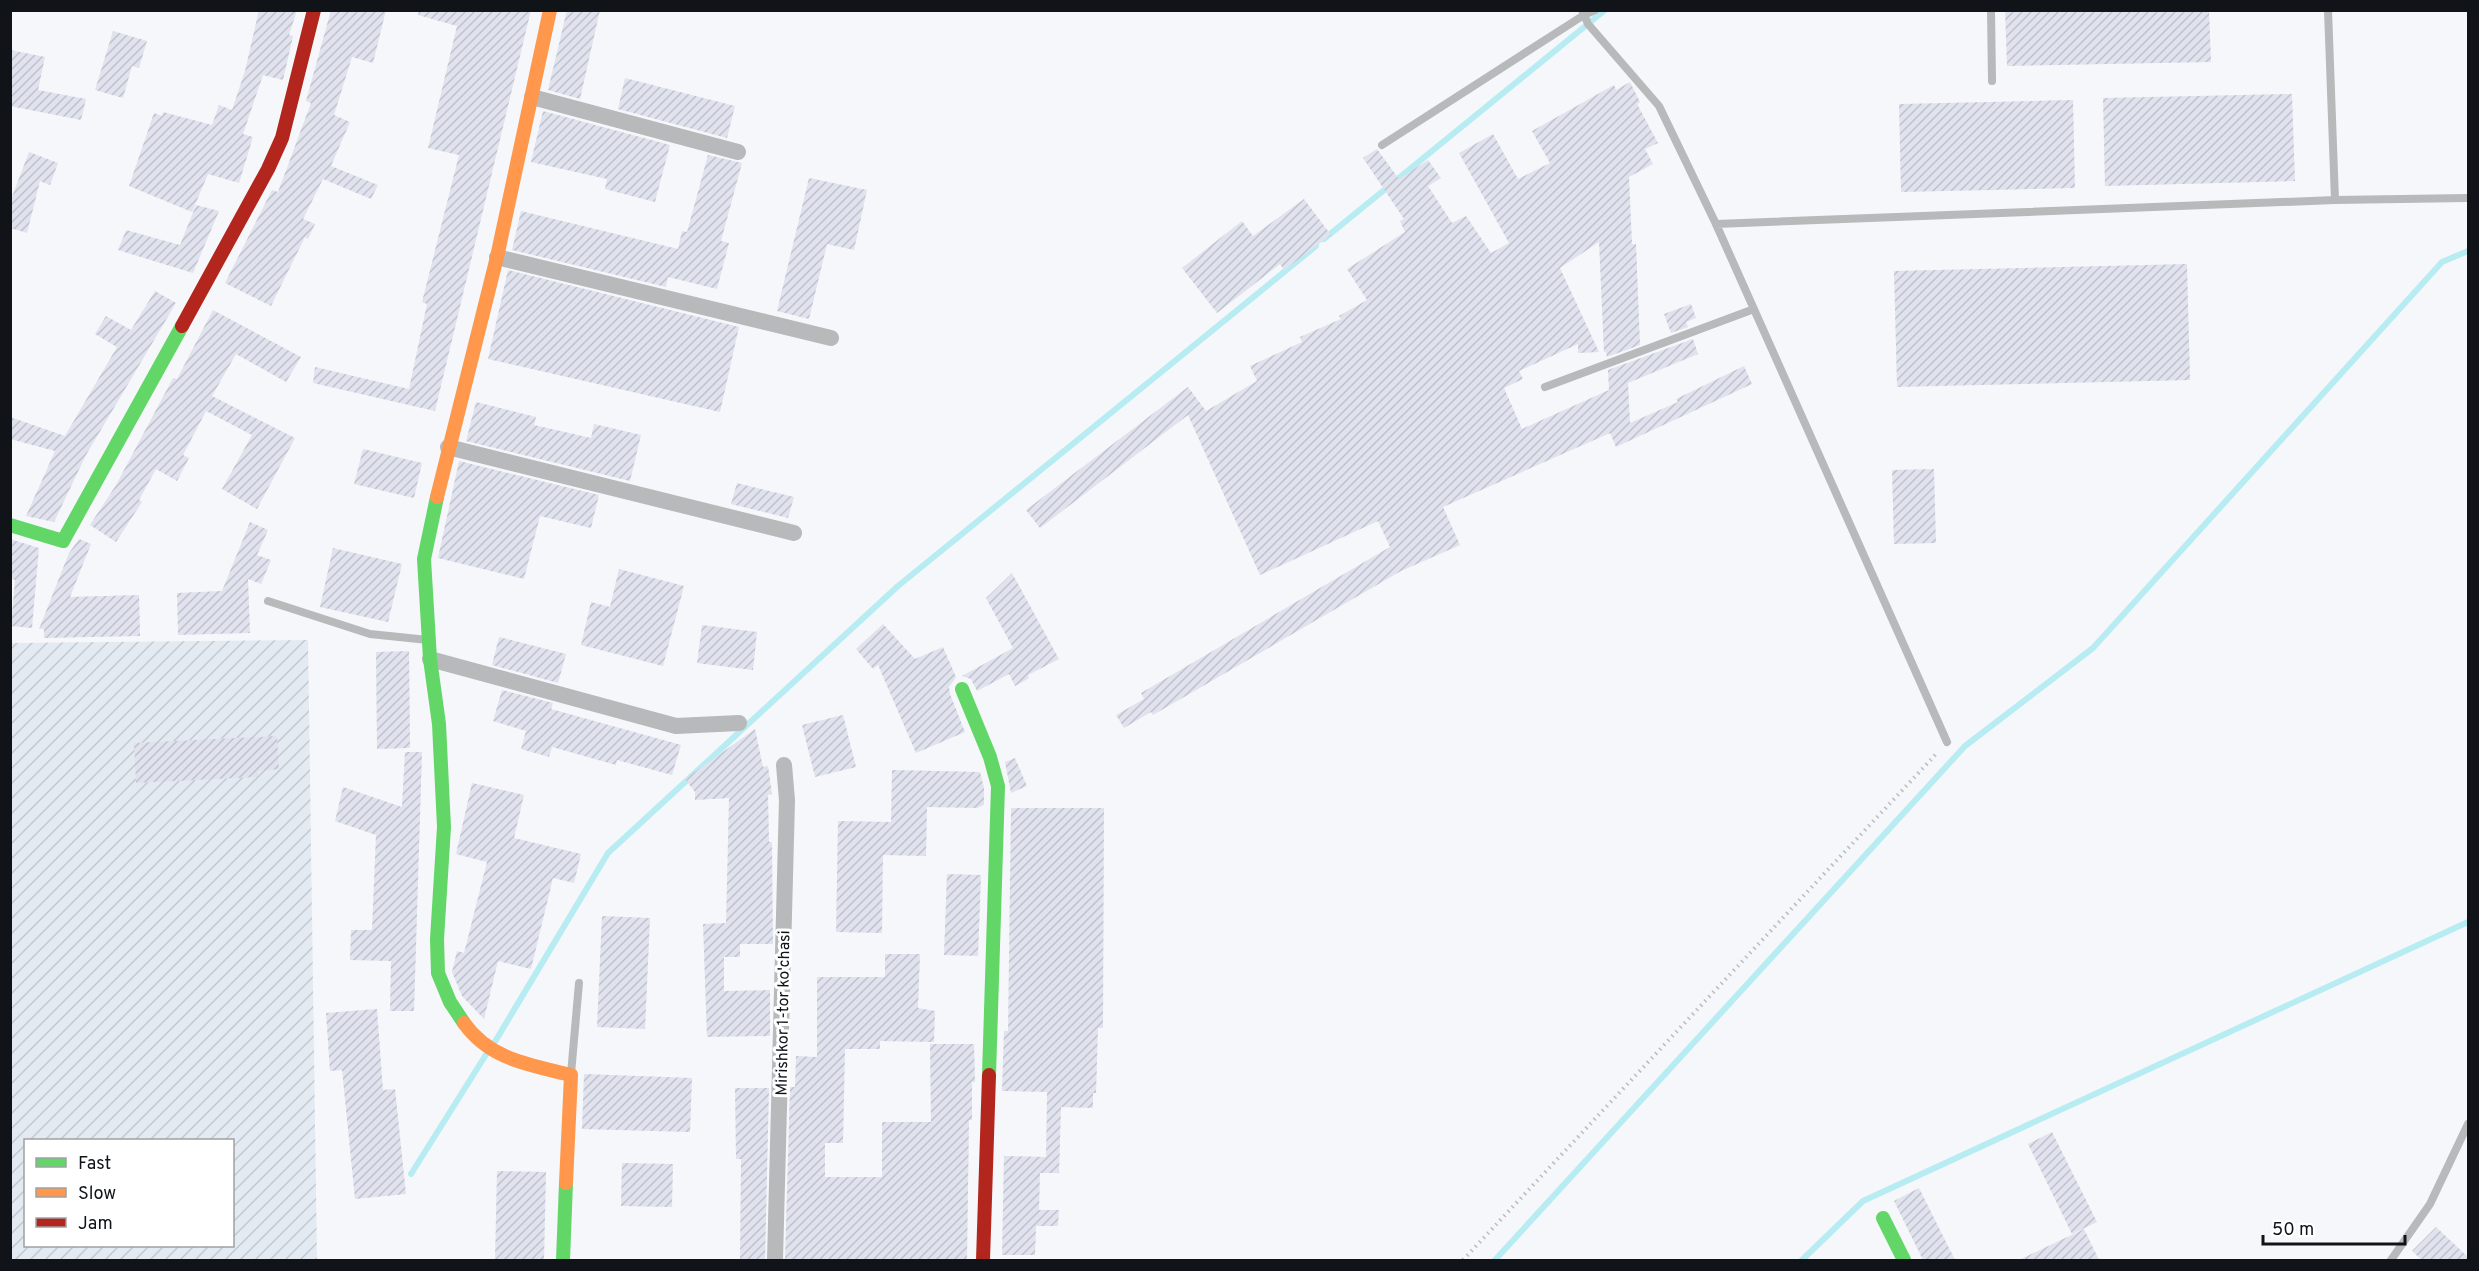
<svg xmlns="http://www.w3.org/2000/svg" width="2479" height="1271" font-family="Overpass,sans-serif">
	<defs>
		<pattern id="industrial-furrows" width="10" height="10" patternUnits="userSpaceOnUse" patternTransform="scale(1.5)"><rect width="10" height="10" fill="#e4eaf2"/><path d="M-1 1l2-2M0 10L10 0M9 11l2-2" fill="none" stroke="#c3c8cf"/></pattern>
		<pattern id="building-hatch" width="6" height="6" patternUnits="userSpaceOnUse" patternTransform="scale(1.5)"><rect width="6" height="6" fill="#e0e2ee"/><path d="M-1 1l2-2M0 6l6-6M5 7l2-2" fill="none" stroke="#bfc1cc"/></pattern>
	</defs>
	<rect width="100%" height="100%" fill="#f5f7fa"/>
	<!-- industrial -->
	<path fill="url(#industrial-furrows)" fill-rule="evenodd" d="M308,640L317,1260H11L10,643ZM26,1140H232V1246H26Z"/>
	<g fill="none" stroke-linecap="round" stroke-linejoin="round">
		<!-- stream -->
		<path stroke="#b6ecf2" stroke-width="6" d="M1324,239L1605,10
			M493,1045L608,853L898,586L1316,246
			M411,1174L487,1053
			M1495,1260L1965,746L2093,648L2442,262L2468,251
			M1802,1260L1863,1201L2468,922"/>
	</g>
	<!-- building -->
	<path fill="url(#building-hatch)" d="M259,10H297L289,35L293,36L283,80L263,75L243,134L253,137L239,183L208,174L192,212L129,186L154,113L162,116L163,112L212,125L219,105L232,110L245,71Z
		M331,10H386L373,63L352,57L334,115L350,122L331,166L378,185L371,199L323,179L303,219L315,224L308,239L305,237L271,306L225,283L272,190L278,192L311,103L306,101Z
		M419,10H531L435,411L313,383L315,367L409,389L427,304L422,302L459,155L428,148L457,26L418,15Z
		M567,10H600L580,99L548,90Z
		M2005,10H2209L2211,62L2007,66Z
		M113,31L147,41L139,68L132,66L123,98L95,90Z
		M10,50L45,57L38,90L86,99L81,120L10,106Z
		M625,78L735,106L727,138L618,109Z
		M1630,82L1640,102L1637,104L1658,143L1645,149L1653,164L1629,177L1632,244H1636L1640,345L1607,357L1606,352H1604L1599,242L1560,268L1599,352L1578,353V344L1519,371L1523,379L1504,388L1522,429L1609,390L1608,370L1693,339L1698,354L1628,383L1630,423L1678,402L1676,399L1744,366L1752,384L1616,447L1610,433L1443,507L1460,545L1401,571L1153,715L1151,712L1124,728L1116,715L1144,699L1141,693L1390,547L1378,521L1260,575L1188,415L1040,528L1026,510L1188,387L1206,411L1257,381L1250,366L1302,342L1300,337L1341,319L1339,316L1367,300L1347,269L1405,232L1400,221L1404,219L1363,158L1377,149L1399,179L1428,160L1441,178L1428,186L1452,223L1466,216L1491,253L1509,243L1459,153L1493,134L1518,179L1550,163L1532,131L1614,85L1616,90Z
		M2292,94L2295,181L2105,186L2103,98Z
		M2073,100L2075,188L1901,192L1899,104Z
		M543,111L670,145L655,202L605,189L607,179L531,162Z
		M29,152L58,163L50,185L40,181L27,233L10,228V202Z
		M708,155L742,163L721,241L729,243L717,289L668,277L666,287L512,250L521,211L678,249L682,231L687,232Z
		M809,178L867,190L854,250L827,244L809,319L777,311Z
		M1304,199L1331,235L1284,270L1280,264L1217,313L1182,268L1242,221L1253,236Z
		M196,205L219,211L193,273L118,250L126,230L180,245Z
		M2187,264L2190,380L1897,387L1894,271Z
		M508,270L739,327L720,412L488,359Z
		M155,291L176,303L86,455L54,522L26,516L55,451L10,439V417L65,436L117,347L95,334L106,316L131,330Z
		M1691,304L1696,318L1686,322L1688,327L1671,333L1664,314Z
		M213,310L301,357L286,382L236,354L212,396L295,438L257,509L222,489L252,435L206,411L183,455L189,458L177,481L156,469L139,500L142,502L116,542L90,525L116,485L173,378L177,379Z
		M476,402L536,417L534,425L591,438L594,424L641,435L630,481L466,441Z
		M363,449L422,463L414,498L354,484Z
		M459,461L599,495L591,528L540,516L524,579L438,558Z
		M1934,469L1936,543L1894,544L1892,470Z
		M737,483L794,497L788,518L731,504Z
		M250,522L268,530L257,555L271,560L261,584L248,579L250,633L178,635L177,593L222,591Z
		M10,539L39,548L32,628L11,626L15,580L10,578Z
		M79,539L91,544L70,597L139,595L140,636L44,638V629H39L69,553Z
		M333,548L402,564L388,622L320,607Z
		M619,569L684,586L663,666L581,645L591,602L610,607Z
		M1012,573L1059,659L1028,675L1029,678L1015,686L1009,674L977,691L971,679L962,676L1013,648L986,598Z
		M883,624L915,659L943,647L956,677L949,687L950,694L965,732L916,753L878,665L873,669L856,649Z
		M702,625L757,632L753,670L697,663Z
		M499,637L566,654L558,683L492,665Z
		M409,651L410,748L377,749L376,652Z
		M502,690L553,703L551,709L681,745L672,775L617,760L616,765L552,747L549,757L521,749L526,731L493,721Z
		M843,715L856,767L815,777L802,725Z
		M755,729L763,767L768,766L772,794L768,795L769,842H772L773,944H740V957H724V991L770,990V1036L707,1037L703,924L726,923L729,798L695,800V792L685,779Z
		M277,736L279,769L258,771V777L136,783L134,743Z
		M405,752H422L414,1011H390L391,961L350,960L351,930H372L376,835L335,821L343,787L402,807Z
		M1015,758L1027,786L1011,793L1005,762Z
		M892,770L980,772L984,788V805L977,808L927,807L926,856L883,855L882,933L836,932L838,821L891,822Z
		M472,783L524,795L514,838L581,854L574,883L553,878L531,969L498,961L484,1019L462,996L452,972L457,951L464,953L487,862L456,854Z
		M1011,808H1104L1103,1028H1098L1096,1093H1093V1108L1061,1107L1059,1173H1040L1039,1210H1059L1058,1226H1036L1035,1255H1002L1004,1156L1046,1157L1047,1092L1002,1091L1004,1031H1008Z
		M947,874L981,875L978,956L944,955Z
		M602,916L650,918L645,1029L597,1027Z
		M885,954H920L918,1008L935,1011L934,1042L880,1041V1049H845L843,1143H825V1177H882V1122H931L930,1044H974L975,1082H972V1120H969L967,1260H785L790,1087H795L796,1056L817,1057V977H885Z
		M377,1009L383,1090L395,1089L406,1194L355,1199L342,1070L330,1071L326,1013Z
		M584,1074L692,1078L690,1132L582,1129Z
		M735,1088H769L765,1260H740L741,1159H736Z
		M2052,1132L2097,1222L2072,1234L2028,1144Z
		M622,1163L673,1164L672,1207L621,1206Z
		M497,1171L546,1172L544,1260H495Z
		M1919,1188L1955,1260H1923L1894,1201Z
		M2436,1227L2469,1258V1260H2422L2412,1251Z
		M2084,1229L2099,1260H2019Z"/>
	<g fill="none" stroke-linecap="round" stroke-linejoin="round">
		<!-- path -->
		<path stroke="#babcbe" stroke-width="4" stroke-dasharray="1.5 4.5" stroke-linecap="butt" d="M1463,1260L1938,752"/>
		<!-- lane -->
		<path stroke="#b7b9ba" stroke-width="8" d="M1582,10L1588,24L1659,106L1716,224L1947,742
			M1991,10L1992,81
			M1382,145L1584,15L1595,10
			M2335,200L2468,198
			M1716,224L2335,200L2328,10
			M1545,387L1754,309
			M268,601L370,634L428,640
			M571,1074L579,983
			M2391,1260L2430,1204L2468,1124"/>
		<!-- street -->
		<path stroke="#b7b9ba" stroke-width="16" d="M532,97L738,152
			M497,257L831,338
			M448,447L794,533
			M430,659L676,726L739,723
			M775,1260L787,800L784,765"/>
		<!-- fast -->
		<path stroke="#63d668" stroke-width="14" d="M437,497L424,559L430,659L439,724L444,827L437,939L438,973L450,1002L464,1023
			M10,525L63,541L182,326
			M962,689L990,757L998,786L989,1075
			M1883,1218L1904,1260
			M563,1260L566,1183"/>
		<!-- slow -->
		<path stroke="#ff974d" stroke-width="14" d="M437,497L497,257L550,10
			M464,1023C490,1060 531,1065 571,1075L566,1183"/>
		<!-- jam -->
		<path stroke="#b3261e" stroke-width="14" d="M182,326L268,169L282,138L314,10
			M983,1260L989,1075"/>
	</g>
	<g text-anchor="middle" stroke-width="6" stroke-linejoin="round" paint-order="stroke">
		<!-- street labels -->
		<g font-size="16" fill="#101419" stroke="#fff">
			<text transform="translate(782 1013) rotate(-89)" y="6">Mirishkor 1-tor ko'chasi</text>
		</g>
	</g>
	<!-- border -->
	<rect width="2479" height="1271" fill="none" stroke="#101419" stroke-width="24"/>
	<!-- legend -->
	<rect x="24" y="1139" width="210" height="108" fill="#ffffff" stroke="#9fa1a3" stroke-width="1.5"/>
	<rect x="36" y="1158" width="30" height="9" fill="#63d668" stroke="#9fa1a3" stroke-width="1.5"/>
	<text x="78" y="1169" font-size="18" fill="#101419">Fast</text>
	<rect x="36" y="1188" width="30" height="9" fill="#ff974d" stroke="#9fa1a3" stroke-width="1.5"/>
	<text x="78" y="1199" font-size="18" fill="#101419">Slow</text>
	<rect x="36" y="1218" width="30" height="9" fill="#b3261e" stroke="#9fa1a3" stroke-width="1.5"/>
	<text x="78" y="1229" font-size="18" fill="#101419">Jam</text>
	<!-- scale -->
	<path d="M2263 1235v9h142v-9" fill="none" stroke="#101419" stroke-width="3"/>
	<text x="2272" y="1235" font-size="18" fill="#101419" stroke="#ffffff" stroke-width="4.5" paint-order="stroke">50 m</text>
</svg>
